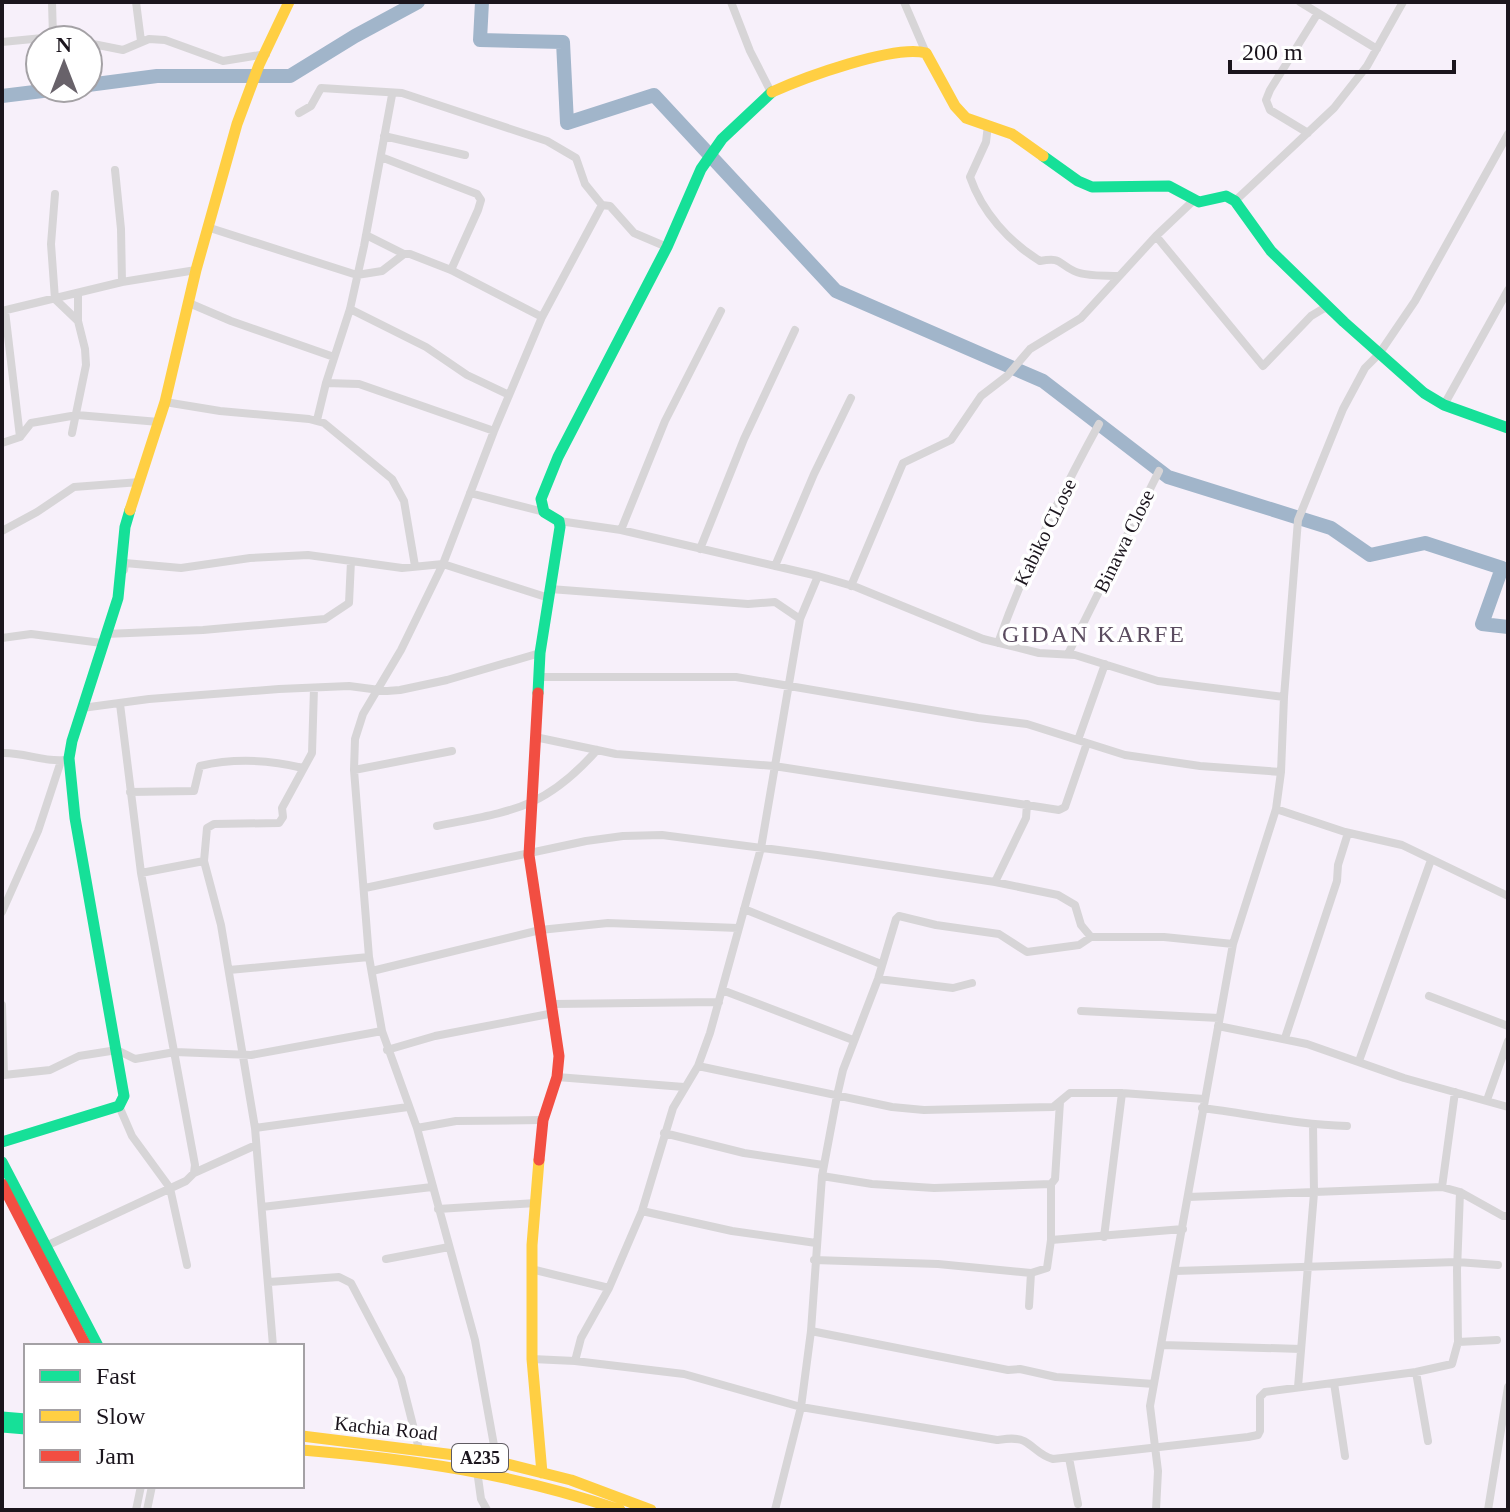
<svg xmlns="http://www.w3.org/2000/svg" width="1510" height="1512" font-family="'Times New Roman',serif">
	<rect width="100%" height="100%" fill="#f7f0fa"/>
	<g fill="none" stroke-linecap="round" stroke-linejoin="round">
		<!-- river -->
		<path stroke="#a1b5ca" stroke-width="14" d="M482,2L480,40L563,42L567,123L654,95L836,291L1043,381L1168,477L1331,528L1370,555L1425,543L1502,568L1482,624L1508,627
			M88,85L157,76H290L355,36L418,2
			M2,96L67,88"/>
		<!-- street -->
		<path stroke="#d7d5d7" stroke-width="8" d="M52,2L53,37
			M136,2L141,41
			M731,2L750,51L771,92
			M904,2L926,53
			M1300,2L1377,49
			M2,42L53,37L74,40
			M88,43L123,50L149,39L165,40L223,61L266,54
			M299,113L311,106L321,88L402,93L547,141L576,158L585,184L602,205L610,206L634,233L667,247
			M988,125L986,142L970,177C982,212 1009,242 1040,261C1062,257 1057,263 1074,271C1087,277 1106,275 1119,276
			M1308,133L1270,110L1266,100L1270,90L1318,13
			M384,136L465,155
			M381,157L477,194L481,200L478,210L451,270
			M115,170L121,229L122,282
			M55,194L51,244L55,299L78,321
			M1235,201L1334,108L1367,66L1403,2
			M207,227L357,275L382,271L404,254H410L451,270L542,317
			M366,235L404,254
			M1156,236L1263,366L1311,316L1326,307L1331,312
			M189,303L231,321L334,357
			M350,309L426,347L467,375L509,395
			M2,311L122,282L196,270
			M5,311L20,437
			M326,383L359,384L494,431
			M165,402L220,411L309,419L324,423L392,479L404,501L415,566
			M1444,405L1508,290
			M317,420L326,383L350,309L364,246L392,95
			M72,433L86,365L85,349L78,321V293
			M2,443L20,437L31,423L77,415L159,422
			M470,493L544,512
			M559,521L621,530L818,576L856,587L983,639L1039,653L1075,655L1158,681L1284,697
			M621,530L665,421L721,311
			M2,531L37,512L74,487L140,482
			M700,549L744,439L795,330
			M775,566L814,474L851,398
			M124,570L125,563L181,568L250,558L308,555L402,568L443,564L549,598
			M851,586L903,463L951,440L981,396L1007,376L1030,349L1081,318L1156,236L1194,200
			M550,589L748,604L775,602L800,619
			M105,634L203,630L325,619L349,603L351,561
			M2,638L31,634L102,643
			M998,643C1025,567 1060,495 1099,424
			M1068,654L1159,471
			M539,677H736L978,718L1027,724L1125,755L1200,766L1281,772
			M82,708L149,699L279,689L349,686L387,691L400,690L447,680L540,653
			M535,737L616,754L774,766L1059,810L1065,807L1087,743
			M1078,740L1105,664
			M2,753C23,752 43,762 64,760
			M354,770L452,751
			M130,792L194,791L200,766C234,758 270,760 303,768
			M1276,809L1345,832L1402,845L1508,896
			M437,826C511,811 544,810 597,750
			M141,873L204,861
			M995,882L1026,818L1027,804
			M365,888L586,841L623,836L662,835L817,855L995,882L1058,895L1075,905L1081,925L1091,937H1164L1233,944
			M744,909L881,964
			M2,912L38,831L61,761
			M229,970L369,957
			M372,971L540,930L608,923L738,928
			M878,979L953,988L972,983
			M722,990L853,1040
			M1429,996L1508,1026
			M553,1004L719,1002
			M2,1005L4,1075L50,1070L79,1056L117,1050L135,1059L175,1052L251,1055L382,1031
			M1081,1011L1219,1018
			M1218,1026L1307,1044L1404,1078L1508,1107
			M1285,1038L1337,881L1338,865L1348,833
			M387,1050L435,1036L554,1013
			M1359,1061L1431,860
			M698,1066L892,1107L924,1110L1053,1107L1070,1093H1122L1204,1099
			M557,1077L684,1087
			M1487,1100L1508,1041
			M119,1106L132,1136L170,1188L187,1265
			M1202,1108C1251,1114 1298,1125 1347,1126
			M255,1128L408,1107
			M417,1128L456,1121L543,1120
			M664,1133L744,1153L823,1165
			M194,1173L256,1145
			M822,1176L872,1184L934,1188L1051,1184
			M1442,1187L1455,1092
			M1188,1197L1442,1187L1460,1192L1503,1216H1508
			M262,1207L432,1187
			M438,1209L536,1203
			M642,1211L732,1231L816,1243
			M1104,1237L1122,1093
			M1051,1240L1183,1229
			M46,1246L186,1181L194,1173L195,1165L141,873L120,704
			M386,1259L449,1247
			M814,1260L938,1264L1031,1273L1047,1268L1051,1240V1184L1055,1179L1060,1102
			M531,1269L609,1288
			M1175,1271L1457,1262L1498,1265
			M269,1282L339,1277L351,1283L401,1378L419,1449
			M1029,1306L1031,1273
			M811,1331L1008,1370L1020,1369L1056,1377L1154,1384
			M1458,1342L1497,1340
			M1162,1345L1301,1349
			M273,1346L255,1128L221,925L204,861L207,828L214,824L279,823L283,817L282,808L312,753L314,688
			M532,1359L575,1361L684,1374L801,1407L997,1440C1005,1439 1016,1437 1024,1441C1035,1447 1040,1456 1053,1459L1248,1437L1258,1435L1260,1431V1397L1265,1392L1416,1372L1452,1364L1458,1342L1457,1270L1460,1192
			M575,1361L581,1338L609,1288L642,1211L673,1108L698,1066L710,1033L761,848L800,619L818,576
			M1416,1372L1428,1441
			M1334,1383L1345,1456
			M1298,1387L1314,1193L1313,1125
			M1069,1458L1078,1504
			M497,1462L475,1340L417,1128L382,1031L369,957L354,770L355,739L363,714L401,650L443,564L494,431L542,317L602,205
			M477,1470L481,1499L487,1510
			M136,1510L141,1486
			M147,1510L152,1486
			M775,1510L801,1407L811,1331L822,1176L837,1096L843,1070L878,979L896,919L899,916L936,925L999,934L1027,952L1079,945L1091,937
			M1156,1510L1158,1471L1150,1406L1233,944L1276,809L1281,772L1284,697L1298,520L1343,409L1365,368L1379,354L1415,301L1508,134
			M1488,1510L1508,1387"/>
		<!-- fast -->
		<path stroke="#16e098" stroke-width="11" d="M1043,156L1078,181L1092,187L1169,186L1199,202L1226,196L1235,201L1271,251L1344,322L1424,393L1444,405L1508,428
			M538,693L540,653L560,527L559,521L544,512L541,499L558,457L667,247L701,169L722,139L772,92
			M2,1142L119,1106L124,1096L75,818L69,758L72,741L118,598L125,527L130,510
			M2,1162L98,1346
			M2,1417L26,1419
			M2,1427L26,1429"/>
		<!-- slow -->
		<path stroke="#ffcf43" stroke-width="11" d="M772,92C803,78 895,44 926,53L955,106L966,118L1012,134L1043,156
			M130,510L165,402L196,270L237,124L259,65L289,2
			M539,1160L532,1245V1359L542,1473
			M302,1436L487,1459L571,1480L651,1510
			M302,1450C411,1459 516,1474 620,1510"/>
		<!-- jam -->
		<path stroke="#f24e42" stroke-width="11" d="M538,693L529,855L559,1056L557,1077L543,1120L539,1160
			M2,1184L86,1346"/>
	</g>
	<g text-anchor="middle" stroke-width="7" stroke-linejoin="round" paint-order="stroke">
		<!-- shield labels -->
		<rect fill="#fff" stroke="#5f5b61" stroke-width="2" x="452" y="1444" width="56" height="28" rx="6"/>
		<g font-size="18" font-weight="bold" fill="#1b151d">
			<text x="480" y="1464">A235</text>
		</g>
		<!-- street labels -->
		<g font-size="20" fill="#1b151d" stroke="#fff">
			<text transform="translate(1045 532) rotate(-64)" y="7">Kabiko CLose</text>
			<text transform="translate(1124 541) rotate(-64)" y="7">Binawa Close</text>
			<text transform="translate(386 1428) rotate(6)" y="7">Kachia Road</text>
		</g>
		<!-- quarter labels -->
		<g font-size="24" letter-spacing="2" fill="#5b4c60" stroke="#fff">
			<text x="1094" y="642">GIDAN KARFE</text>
		</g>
	</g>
	<!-- border -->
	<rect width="1510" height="1512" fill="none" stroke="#1b151d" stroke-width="8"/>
	<!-- legend -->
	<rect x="24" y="1344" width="280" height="144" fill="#ffffff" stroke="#a4a1a5" stroke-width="2"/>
	<rect x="40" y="1370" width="40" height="12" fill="#16e098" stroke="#a4a1a5" stroke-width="2"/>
	<text x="96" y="1384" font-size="24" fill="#1b151d">Fast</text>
	<rect x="40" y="1410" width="40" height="12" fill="#ffcf43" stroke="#a4a1a5" stroke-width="2"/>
	<text x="96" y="1424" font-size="24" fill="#1b151d">Slow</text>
	<rect x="40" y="1450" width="40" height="12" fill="#f24e42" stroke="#a4a1a5" stroke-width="2"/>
	<text x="96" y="1464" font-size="24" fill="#1b151d">Jam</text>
	<!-- north arrow -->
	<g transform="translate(64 64)"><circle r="38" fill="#ffffff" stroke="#a4a1a5" stroke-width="2"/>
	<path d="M0-6L14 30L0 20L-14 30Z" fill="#68626a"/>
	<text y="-12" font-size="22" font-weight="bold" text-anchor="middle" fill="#1b151d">N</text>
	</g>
	<!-- scale -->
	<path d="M1230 60v12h224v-12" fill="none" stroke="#1b151d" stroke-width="4"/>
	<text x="1242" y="60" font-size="24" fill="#1b151d" stroke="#ffffff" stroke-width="6" paint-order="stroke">200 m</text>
</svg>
